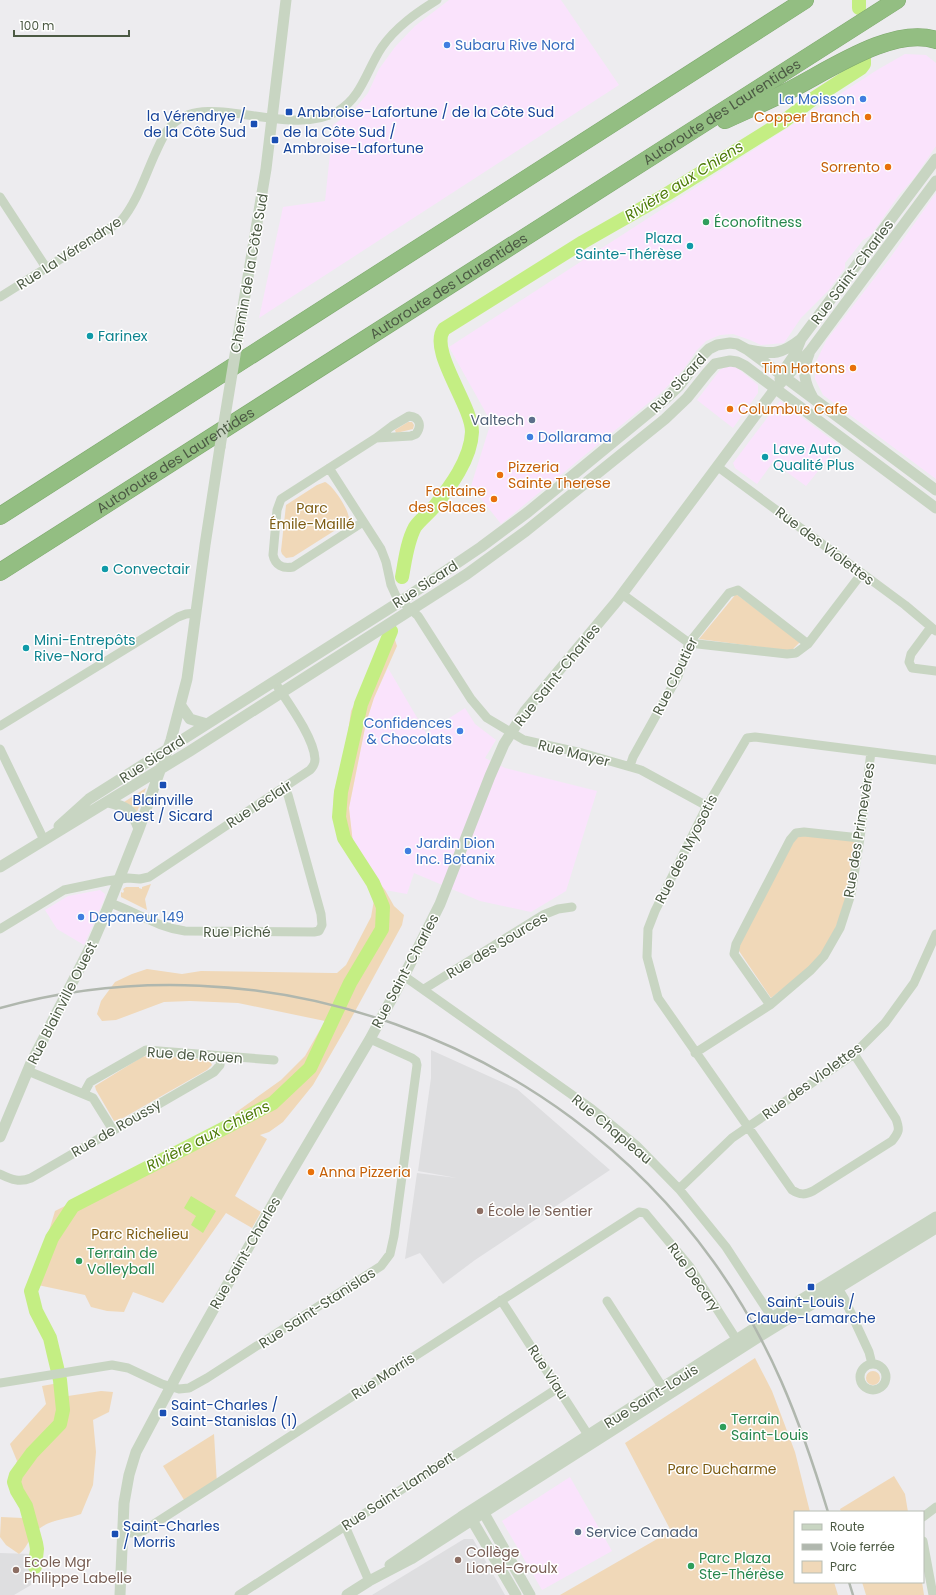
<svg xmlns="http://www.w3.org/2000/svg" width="936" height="1595" font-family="Poppins,sans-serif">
	<rect width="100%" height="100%" fill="#edecef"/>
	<!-- commercial -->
	<path fill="#fae3fc" d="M449,0H561L619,85L259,318L283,207L325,201L333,125L352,112L368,93L379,69L395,47L415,26Z
		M905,54L926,55L936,63V146L915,177L899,195L871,235L863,240L845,263V268L828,291L801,318L784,343L761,345L750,340L733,334L720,335L706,341L696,351L684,369L663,391L501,524L471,486L491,422L449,347L877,70Z
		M936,193V479L823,395L815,379V364L826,341L890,258Z
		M728,365L735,366L758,385V393L733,428L697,400L720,370Z
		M780,401L839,445L806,486L773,462L757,484L735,468L733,463Z
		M388,668L426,733L465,708L475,724L496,740L485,758L505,768L597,791L566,891L531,912L480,901L414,873L407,894L385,890L368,869L358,856L353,843L349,808L366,723L374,698Z
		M100,890L105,894L104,900L84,945L57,929L45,910L68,896Z
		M570,1477L612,1551L542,1590L502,1521Z"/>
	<!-- education -->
	<path fill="#dedee0" d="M431,1050L517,1089L610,1170L475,1260L443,1284L420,1253L405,1259L417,1173L457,1178L418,1171L431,1078Z
		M464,1539H473L505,1595H372Z
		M0,1553L31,1554V1585L14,1595H0Z"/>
	<!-- green -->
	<path fill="#f0d8b8" d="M408,422H412L414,425L413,429L396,433L395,430Z
		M325,482C333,485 350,511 349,520L345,524L293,557L286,558L282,554L281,551L286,505L317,485Z
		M736,594L800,642L791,651L699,639Z
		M395,640L397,646L374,698L366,723L349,808L353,843L358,856L385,890L394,906L404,915L402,925L347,1026L313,1085L283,1122L269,1132L260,1135L267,1139L235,1196L261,1212L252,1228L226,1213L163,1303L133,1292L124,1312L107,1311L91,1307L85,1295L33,1284L55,1211L236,1120L235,1113L281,1080L305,1056L325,1021L238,1003L190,1001L164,1002L116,1020L102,1021L97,1014L101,1001L115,982L132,974L147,969L182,974L201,971L332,973H337L346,965L371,917L374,900L369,885L346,851L337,825L333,807L334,792L346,746L351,711L383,646L387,641Z
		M146,788L137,812L130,805L124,802Z
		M797,835L858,840L852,887L824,956L771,998L737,948Z
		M151,884L145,899L147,910L121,897V892L123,893L124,891L123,889L126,887H139V888L142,889V887Z
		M152,1055L207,1060L210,1061L212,1065L207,1070L123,1118L114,1121L96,1090L95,1086L142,1057Z
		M755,1358L772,1391L795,1452L810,1512H795V1582H834L838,1595H560L671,1531L625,1443Z
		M866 1378a7 7 0 1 1 14 0a7 7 0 1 1-14 0Z
		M64,1382L68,1396L101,1391L113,1392L109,1412L93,1420L96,1452L93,1485L81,1514C65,1520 44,1520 34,1534C28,1541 26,1549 19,1554L6,1545L0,1537L1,1517L23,1518L26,1497L12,1490V1477L17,1461L10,1444L46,1404L42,1386Z
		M214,1434L217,1484L186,1503L163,1466Z
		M894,1476L905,1494L908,1512H841L840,1509Z
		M862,1582H922L924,1595H866Z"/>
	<!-- water -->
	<path fill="#c4ee83" d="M191,1196L216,1211L203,1233L191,1225L196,1216L184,1208Z"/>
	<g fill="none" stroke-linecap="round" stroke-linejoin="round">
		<!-- stream -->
		<path stroke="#c4ee83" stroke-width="2.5" d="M864,64L865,65"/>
		<!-- river -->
		<path stroke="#c4ee83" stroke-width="14" d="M859,0V8
			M402,577C405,561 407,542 415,527C420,520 428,514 434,507C450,487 471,459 472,432C472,405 428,350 444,329L583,242L667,194L784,121L813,99L861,68L864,64V58
			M35,1567L37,1549L36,1543L26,1506L17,1491L14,1482L16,1475L32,1453L60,1424L63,1410L60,1380L54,1355L50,1338L36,1311L31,1291L52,1238L73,1206L273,1103L310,1068L350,983L382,929L383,907L373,883L344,838L339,817L341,792L361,704L391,631"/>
		<defs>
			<g id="motorway">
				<path d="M725,120C745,111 766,102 786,92C825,73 892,25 936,40"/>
				<path d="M0,516L805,0"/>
				<path id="s1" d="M0,572L897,0"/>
			</g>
		</defs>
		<!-- motorway casing -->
		<use href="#motorway" stroke="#7ea96d" stroke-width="18"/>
		<!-- minor -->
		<path stroke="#c8d5c2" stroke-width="9" d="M0,197L47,269
			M0,297L121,221C137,202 145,176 155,154C160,143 165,131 174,123C209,91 291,139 338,111C362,97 367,69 382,47C396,27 416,13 437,0
			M409,416C420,417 422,426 416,434L411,436L376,438L392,426Z
			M718,467L905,605L936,631
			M329,468L381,549L386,562L391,585L396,596L418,616L471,699L487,718L524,740L582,753L641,770L707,806
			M363,522L293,567C283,569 275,565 273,555L277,510L281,499L376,438
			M622,594L689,643L787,654L796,653L808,644L862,573
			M931,627L911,654L909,662L912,668L936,671
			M0,726L178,617L186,614L196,613
			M0,749L44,840
			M630,766L633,757L678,676L689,643L729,593L738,590L808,644
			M110,903C137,912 156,927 185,931L314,932L319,931L322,925L321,914L288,795L284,787
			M0,929L64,890L107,881L128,878L140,879L149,877L310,770C313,767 315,763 315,759C314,737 286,700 274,681
			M404,976L592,1109L636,1145L679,1189L726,1247L775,1322
			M424,989L543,915L558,909L572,907
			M770,1005L734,954L736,944L790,840L796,833L804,832L860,838
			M695,1053L770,1005L811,970L824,956L840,928L851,894L860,838L871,752
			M854,1054L896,1119C900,1130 899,1132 892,1141L813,1191C805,1195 800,1195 792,1190L658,998L647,957L648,929L655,911L707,806L747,738L755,737L936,760
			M28,1071L93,1098L113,1130
			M84,1093L90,1082L146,1050L274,1060
			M0,1174C11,1179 19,1183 31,1178L214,1072L220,1065L221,1056
			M679,1189L732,1138L854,1054L885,1023L914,983L936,934
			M835,1283L844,1298L869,1352L872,1364
			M501,1300L592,1441
			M607,1301L666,1393
			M860 1377a13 13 0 1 1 26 0a13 13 0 1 1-26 0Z
			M0,1383L112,1365L128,1368L162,1384L179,1389L189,1388L207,1378L381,1266L390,1254L394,1236L417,1065L416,1061L412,1058L370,1039
			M923,1517L936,1507
			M345,1526L369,1581
			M122,1533H135L143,1531L639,1212L645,1213L690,1267L740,1345
			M923,1541L933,1595
			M239,1595L558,1388"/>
		<!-- tertiary -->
		<path stroke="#c8d5c2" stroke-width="11" d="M236,349L266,169L286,0
			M750,350C773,355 782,354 801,339
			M809,354C802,371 804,382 813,398
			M780,379L784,370L795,354L801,339L936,159
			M181,706L190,719L207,724
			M108,802C127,807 132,809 139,829
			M59,826L89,799L401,601L481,547L528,512L662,402L679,386L702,356L709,349L717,345L730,343L737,344L748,350L936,490
			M0,867L190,751L467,574L526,531L665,419L687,398L707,373L715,364L730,361L737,362L745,366L936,508
			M0,1137L31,1063L93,942L106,912L139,829L171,740L187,679L205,545L220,447
			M481,1508L530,1595
			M469,1515L516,1595
			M390,1565L461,1517L755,1328L936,1217
			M120,1595L124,1503L129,1475L136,1452L186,1358L283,1186L370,1039L404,976L440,904L490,776L504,744L525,711L617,601L775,389L810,351L936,181
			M347,1595L369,1581L411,1559L760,1336L936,1228"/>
		<!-- motorway -->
		<use href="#motorway" stroke="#93be82" stroke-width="17"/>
		<!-- rail -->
		<path stroke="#b0b7ae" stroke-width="2.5" d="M0,1008C262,935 555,1040 713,1261C770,1340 800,1420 828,1512
			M849,1582L853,1595"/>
		<!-- tertiary-bridge -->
		<path stroke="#c8d5c2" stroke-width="11" d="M220,447L236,349"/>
	</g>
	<!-- markers -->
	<g fill="#3f7fe0" stroke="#fff" stroke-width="1.5">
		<circle cx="447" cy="45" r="4"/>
		<circle cx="863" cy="99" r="4"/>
		<circle cx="530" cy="437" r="4"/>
		<circle cx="460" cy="731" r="4"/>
		<circle cx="408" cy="851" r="4"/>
		<circle cx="81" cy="917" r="4"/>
	</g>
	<g fill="#1a4fb4" stroke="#fff" stroke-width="1.5">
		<rect x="285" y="108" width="8" height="8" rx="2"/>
		<rect x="250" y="120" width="8" height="8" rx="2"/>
		<rect x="271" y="136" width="8" height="8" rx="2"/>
		<rect x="159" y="781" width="8" height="8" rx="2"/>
		<rect x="807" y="1283" width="8" height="8" rx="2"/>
		<rect x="159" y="1409" width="8" height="8" rx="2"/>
		<rect x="111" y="1530" width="8" height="8" rx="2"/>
	</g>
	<g fill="#e8710a" stroke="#fff" stroke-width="1.5">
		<circle cx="868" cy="117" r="4"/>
		<circle cx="888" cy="167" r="4"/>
		<circle cx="853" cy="368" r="4"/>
		<circle cx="730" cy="409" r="4"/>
		<circle cx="500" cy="475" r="4"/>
		<circle cx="494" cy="499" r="4"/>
		<circle cx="311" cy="1172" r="4"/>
	</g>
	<g fill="#2e9e5b" stroke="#fff" stroke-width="1.5">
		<circle cx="706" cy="222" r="4"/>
		<circle cx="79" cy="1261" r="4"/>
		<circle cx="723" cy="1427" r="4"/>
		<circle cx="691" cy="1566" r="4"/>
	</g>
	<g fill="#0f9aa8" stroke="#fff" stroke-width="1.5">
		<circle cx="690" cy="246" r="4"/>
		<circle cx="90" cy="336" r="4"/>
		<circle cx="765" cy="457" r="4"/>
		<circle cx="105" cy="569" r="4"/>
		<circle cx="26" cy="648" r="4"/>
	</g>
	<g fill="#5c6f8a" stroke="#fff" stroke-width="1.5">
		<circle cx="532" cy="420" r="4"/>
		<circle cx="578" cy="1532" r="4"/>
	</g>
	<g fill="#8d6e63" stroke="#fff" stroke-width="1.5">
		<circle cx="480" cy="1211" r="4"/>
		<circle cx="458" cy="1560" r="4"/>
		<circle cx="16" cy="1570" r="4"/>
	</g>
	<g text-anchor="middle" stroke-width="3" stroke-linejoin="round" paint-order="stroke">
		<!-- shop labels -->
		<g font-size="14" fill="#366cbe" stroke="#fff" text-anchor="start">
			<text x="455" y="50">Subaru Rive Nord</text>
			<text x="855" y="104" text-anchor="end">La Moisson</text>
			<text x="538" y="442">Dollarama</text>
			<text x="452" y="728" text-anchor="end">Confidences<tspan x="452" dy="16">&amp; Chocolats</tspan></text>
			<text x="416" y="848">Jardin Dion<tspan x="416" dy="16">Inc. Botanix</tspan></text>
			<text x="89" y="922">Depaneur 149</text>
		</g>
		<!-- transit labels -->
		<g font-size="14" fill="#164399" stroke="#fff" text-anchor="start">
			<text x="297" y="117">Ambroise-Lafortune / de la Côte Sud</text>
			<text x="246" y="121" text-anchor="end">la Vérendrye /<tspan x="246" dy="16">de la Côte Sud</tspan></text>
			<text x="283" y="137">de la Côte Sud /<tspan x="283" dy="16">Ambroise-Lafortune</tspan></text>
			<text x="163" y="805" text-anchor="middle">Blainville<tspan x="163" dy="16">Ouest / Sicard</tspan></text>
			<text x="811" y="1307" text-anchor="middle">Saint-Louis /<tspan x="811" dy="16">Claude-Lamarche</tspan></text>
			<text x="171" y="1410">Saint-Charles /<tspan x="171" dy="16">Saint-Stanislas (1)</tspan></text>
			<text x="123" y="1531">Saint-Charles<tspan x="123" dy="16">/ Morris</tspan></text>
		</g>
		<!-- street labels -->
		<g font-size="14" fill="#4c5a44" stroke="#fff">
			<text dy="5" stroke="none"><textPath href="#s1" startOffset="856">Autoroute des Laurentides</textPath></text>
			<text transform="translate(69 253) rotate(-33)" y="5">Rue La Vérendrye</text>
			<text transform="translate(852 272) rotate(-53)" y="5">Rue Saint-Charles</text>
			<text transform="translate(249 273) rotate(-80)" y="5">Chemin de la Côte Sud</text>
			<text dy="5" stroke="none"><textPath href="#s1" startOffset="532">Autoroute des Laurentides</textPath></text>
			<text transform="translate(678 383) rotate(-47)" y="5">Rue Sicard</text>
			<text dy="5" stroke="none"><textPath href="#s1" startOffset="208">Autoroute des Laurentides</textPath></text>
			<text transform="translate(825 546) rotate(37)" y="5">Rue des Violettes</text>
			<text transform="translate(425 584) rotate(-33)" y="5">Rue Sicard</text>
			<text transform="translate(557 675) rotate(-51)" y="5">Rue Saint-Charles</text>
			<text transform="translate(675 676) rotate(-64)" y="5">Rue Cloutier</text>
			<text transform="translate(574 753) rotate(14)" y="5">Rue Mayer</text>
			<text transform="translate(152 759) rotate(-33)" y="5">Rue Sicard</text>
			<text transform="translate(259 804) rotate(-33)" y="5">Rue Leclair</text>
			<text transform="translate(859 830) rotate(-81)" y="5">Rue des Primevères</text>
			<text transform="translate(686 849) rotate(-63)" y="5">Rue des Myosotis</text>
			<text x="237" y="937">Rue Piché</text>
			<text transform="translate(497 945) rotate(-31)" y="5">Rue des Sources</text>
			<text transform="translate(405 971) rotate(-62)" y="5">Rue Saint-Charles</text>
			<text transform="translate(62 1003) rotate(-63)" y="5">Rue Blainville Ouest</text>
			<text transform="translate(195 1055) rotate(4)" y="5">Rue de Rouen</text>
			<text transform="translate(812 1081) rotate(-36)" y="5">Rue des Violettes</text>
			<text transform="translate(116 1128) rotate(-30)" y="5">Rue de Roussy</text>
			<text transform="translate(612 1129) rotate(40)" y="5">Rue Chapleau</text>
			<text transform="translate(245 1253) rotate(-60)" y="5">Rue Saint-Charles</text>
			<text transform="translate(694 1277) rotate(55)" y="5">Rue Decary</text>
			<text transform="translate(317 1308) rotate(-33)" y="5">Rue Saint-Stanislas</text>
			<text transform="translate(548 1372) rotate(57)" y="5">Rue Viau</text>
			<text transform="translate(383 1376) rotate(-33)" y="5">Rue Morris</text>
			<text transform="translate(651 1396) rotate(-32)" y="5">Rue Saint-Louis</text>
			<text transform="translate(398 1491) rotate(-33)" y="5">Rue Saint-Lambert</text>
		</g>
		<!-- food labels -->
		<g font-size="14" fill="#c56008" stroke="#fff" text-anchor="end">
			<text x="860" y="122">Copper Branch</text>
			<text x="880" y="172">Sorrento</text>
			<text x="845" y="373">Tim Hortons</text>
			<text x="738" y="414" text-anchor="start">Columbus Cafe</text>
			<text x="508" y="472" text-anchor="start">Pizzeria<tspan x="508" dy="16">Sainte Therese</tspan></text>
			<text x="486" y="496">Fontaine<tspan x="486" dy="16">des Glaces</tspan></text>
			<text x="319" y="1177" text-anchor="start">Anna Pizzeria</text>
		</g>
		<!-- leisure labels -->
		<g font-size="14" fill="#27864d" stroke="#fff" text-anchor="start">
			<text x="714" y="227">Éconofitness</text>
			<text x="87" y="1258">Terrain de<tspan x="87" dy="16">Volleyball</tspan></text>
			<text x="731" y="1424">Terrain<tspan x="731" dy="16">Saint-Louis</tspan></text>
			<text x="699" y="1563">Parc Plaza<tspan x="699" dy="16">Ste-Thérèse</tspan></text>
		</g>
		<!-- culture labels -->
		<g font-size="14" fill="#0d838f" stroke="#fff" text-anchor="start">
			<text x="682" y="243" text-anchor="end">Plaza<tspan x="682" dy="16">Sainte-Thérèse</tspan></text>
			<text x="98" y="341">Farinex</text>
			<text x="773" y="454">Lave Auto<tspan x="773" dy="16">Qualité Plus</tspan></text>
			<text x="113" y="574">Convectair</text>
			<text x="34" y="645">Mini-Entrepôts<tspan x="34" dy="16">Rive-Nord</tspan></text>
		</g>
		<!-- service labels -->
		<g font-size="14" fill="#4e5e75" stroke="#fff" text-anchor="end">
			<text x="524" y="425">Valtech</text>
			<text x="586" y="1537" text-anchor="start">Service Canada</text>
		</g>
		<!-- park labels -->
		<g font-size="14" fill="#7d5c13" stroke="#fff">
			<text x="312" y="513">Parc<tspan x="312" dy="16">Émile-Maillé</tspan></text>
			<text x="140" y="1239">Parc Richelieu</text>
			<text x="722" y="1474">Parc Ducharme</text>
		</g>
		<!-- education labels -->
		<g font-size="14" fill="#785e54" stroke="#fff" text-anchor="start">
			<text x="488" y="1216">École le Sentier</text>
			<text x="466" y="1557">Collège<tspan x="466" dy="16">Lionel-Groulx</tspan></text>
			<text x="24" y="1567">Ecole Mgr<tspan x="24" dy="16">Philippe Labelle</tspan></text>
		</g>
		<!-- water labels -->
		<g font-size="15" font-style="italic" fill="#4f7c0a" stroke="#fff">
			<text transform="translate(684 181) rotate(-32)" y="5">Rivière aux Chiens</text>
			<text transform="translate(208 1136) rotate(-27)" y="5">Rivière aux Chiens</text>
		</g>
	</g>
	<!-- legend -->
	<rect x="794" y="1511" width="130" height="72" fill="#ffffff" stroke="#b7bdb4"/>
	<rect x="802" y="1524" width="20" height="6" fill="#c8d5c2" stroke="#b7bdb4"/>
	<text x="830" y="1531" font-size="12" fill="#4c5a44">Route</text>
	<rect x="802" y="1544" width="20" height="6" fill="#b0b7ae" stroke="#b7bdb4"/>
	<text x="830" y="1551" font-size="12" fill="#4c5a44">Voie ferrée</text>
	<rect x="802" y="1561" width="20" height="12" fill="#f0d8b8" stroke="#b7bdb4"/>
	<text x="830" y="1571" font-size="12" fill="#4c5a44">Parc</text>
	<!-- scale -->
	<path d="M14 30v6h115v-6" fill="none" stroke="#4c5a44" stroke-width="2"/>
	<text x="20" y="30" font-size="12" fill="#4c5a44" stroke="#ffffff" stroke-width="3" paint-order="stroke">100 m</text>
</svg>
